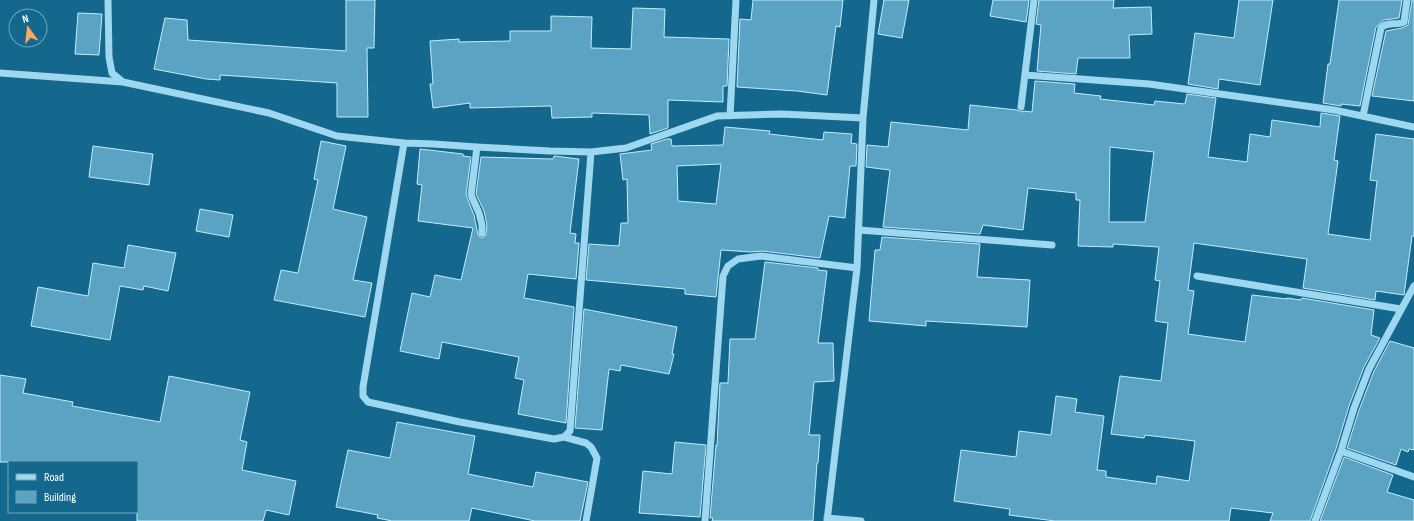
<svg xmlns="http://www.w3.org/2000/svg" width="1414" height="521" font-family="'Sofia Sans Condensed',sans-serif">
	<rect width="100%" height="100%" fill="#14688e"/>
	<!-- building -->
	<path fill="#5ba3c2" stroke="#c5ecfc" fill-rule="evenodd" d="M346,0H375L374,48H367L368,117H337V83L220,75V80L206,79L154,69L165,18L187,20L188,40L346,51Z
		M753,0H843L840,27L836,26L827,95L797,91L737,87L740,19L751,20Z
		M884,0H909L902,38L878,34Z
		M993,0H1029L1026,22L990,16Z
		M1039,0H1114L1113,8L1151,7L1152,34L1129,35L1130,58H1078L1076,74L1037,71L1041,25L1036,24Z
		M1239,0H1273L1260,85L1219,79L1218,89L1188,84L1195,33L1234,38Z
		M1339,0H1402L1399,18L1384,20L1376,27L1360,106L1341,104V106L1323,103L1328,64H1330Z
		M1412,0H1414V101L1372,96L1386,31L1402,28L1408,25Z
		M633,8L665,9L664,37L729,39L727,86H723V102L668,100V128L650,134L649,115L592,113V117L552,118L551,106L470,108V103L433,108L430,84H433L430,41L459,39V42L510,41V31H551V16L592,17L591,48L631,49Z
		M78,13L102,14L99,55L75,54Z
		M1035,81L1075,84L1074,93L1101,96L1100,99L1154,105L1155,101L1185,104L1187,94L1216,98L1208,157L1247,162L1250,134L1270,137L1272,120L1320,127L1321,113L1340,116L1334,160L1338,161L1328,234L1370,240L1377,181L1370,180L1376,134L1414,139V236H1412L1404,295L1376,291L1375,300L1303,288L1307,259L1194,243L1188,290L1194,291L1188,334L1245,342L1252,295L1287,299V298L1301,300L1302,298L1374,310L1371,335L1380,338L1364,367L1349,406L1336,449L1310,521H1270L1273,513L1231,508L1229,521H1055L1009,515L1010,509L954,501L961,450L1016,457L1019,431L1051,435L1056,396L1077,399L1075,412L1104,416L1097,470L1106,471V477L1156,484L1157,476L1189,481L1195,441L1145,435L1144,438L1111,434L1120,376L1161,381L1168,323L1155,321L1160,281L1155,280L1159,247L1113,244V247L1078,246L1080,200H1076V193L1028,188L1023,230L983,225L980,234L883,227L890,170L866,167L867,145L888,147L891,122L968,130L970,105L1017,110L1021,112L1024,111L1032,112ZM1110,147L1154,152L1145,222H1109Z
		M725,127L770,131L769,134L823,140L824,132L852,134L851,143L857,144L856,166H850L845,218L829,216L820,258L762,251L751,252L721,250L716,297L685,294V289L586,280L589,244L619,246L621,223H628L627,179L623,180L620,154L652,150L651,144L667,139H671L672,146L723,145ZM721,164L716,204L678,201L677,166Z
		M321,141L346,146L333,209L367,217L353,280L372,283L365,317L274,300L281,270L298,273L318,180L314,179Z
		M93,146L153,154L149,185L89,177Z
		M420,149L463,154V156L471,157L466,195L474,215L478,235L482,238L486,235L487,225L484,211L476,194L481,157L553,159L554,156L579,159L570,233L576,234L575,243H579L576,279L528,274L524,298L574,307L566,423L518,414L524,380L515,378L519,357L442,342L439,359L400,351L412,293L430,297L435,275L461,280L473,228L418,221L422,185L417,184Z
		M200,209L233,215L229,237L196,231Z
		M882,237L980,244L977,277L1030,280L1027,327L926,321V326L869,321L875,250H880Z
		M128,245L176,253L168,291L144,286L143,290L120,286L110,340L31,326L38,287L88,296L93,263L124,268Z
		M765,262L818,268V270L827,271L818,343H833L834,381L814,382L809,435H820L818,463H817L813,521H712L713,518H710L716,445L717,446L720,383H728L730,339H755Z
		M584,309L677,327L672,354H674L669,374L621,365L620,371L609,369L602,430L575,428Z
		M1390,341L1414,348V450L1409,449L1408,452L1401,449L1396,465L1347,448L1359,410L1374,371Z
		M0,375L26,379L23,393L73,402L72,406L160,422L169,376L250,392L240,440L247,442L242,470L296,481L289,515L266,510L263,521H137V462H0Z
		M397,422L475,436L468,474L533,487L536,472L588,482L580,521H535L472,508L469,521H392L377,518L378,515L336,507L348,450L390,458Z
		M675,442L706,445L700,517L639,513L643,471L672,474Z
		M1344,457L1393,475L1387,492L1414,500V521H1320Z"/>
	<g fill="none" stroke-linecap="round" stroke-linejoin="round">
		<!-- minor -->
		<path stroke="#9ed8f0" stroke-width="7" d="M108,0L109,57L112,73L123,82L269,113L337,136L404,143L434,144L477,147L550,151L591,152L626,148L717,116L782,114L863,118
			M0,73L123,82
			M1025,75L1149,84L1334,110L1414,127
			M1021,107L1034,0
			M730,116L736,0
			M1363,116L1381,28C1387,21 1397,26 1404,22L1407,0
			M404,143L363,387V396L368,402L460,422L554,439L564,437L570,431L591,152
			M477,147L471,195L479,213L482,225V233
			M859,230L1052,245
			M1197,276L1401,309
			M564,437L586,443L591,447L597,458L586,521
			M1341,451L1414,477
			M827,518L861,521
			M705,521L723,276L728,266L738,259L761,256L857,268
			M827,521L857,268L863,118L874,0
			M1315,521L1341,451L1354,408L1369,369L1414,286"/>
	</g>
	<!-- legend -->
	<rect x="8" y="461" width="130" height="52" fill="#14688e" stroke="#72a4bb"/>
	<rect x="16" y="474" width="20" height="6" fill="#9ed8f0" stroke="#72a4bb"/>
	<text x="44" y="481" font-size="12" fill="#ffffff">Road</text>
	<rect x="16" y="491" width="20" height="12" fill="#5ba3c2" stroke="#72a4bb"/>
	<text x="44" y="501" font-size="12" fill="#ffffff">Building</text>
	<!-- north arrow -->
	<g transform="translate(28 28) rotate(345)"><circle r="19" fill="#14688e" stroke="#72a4bb"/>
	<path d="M0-3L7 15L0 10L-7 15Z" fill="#ffa85e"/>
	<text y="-6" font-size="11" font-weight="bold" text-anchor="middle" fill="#ffffff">N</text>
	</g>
</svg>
